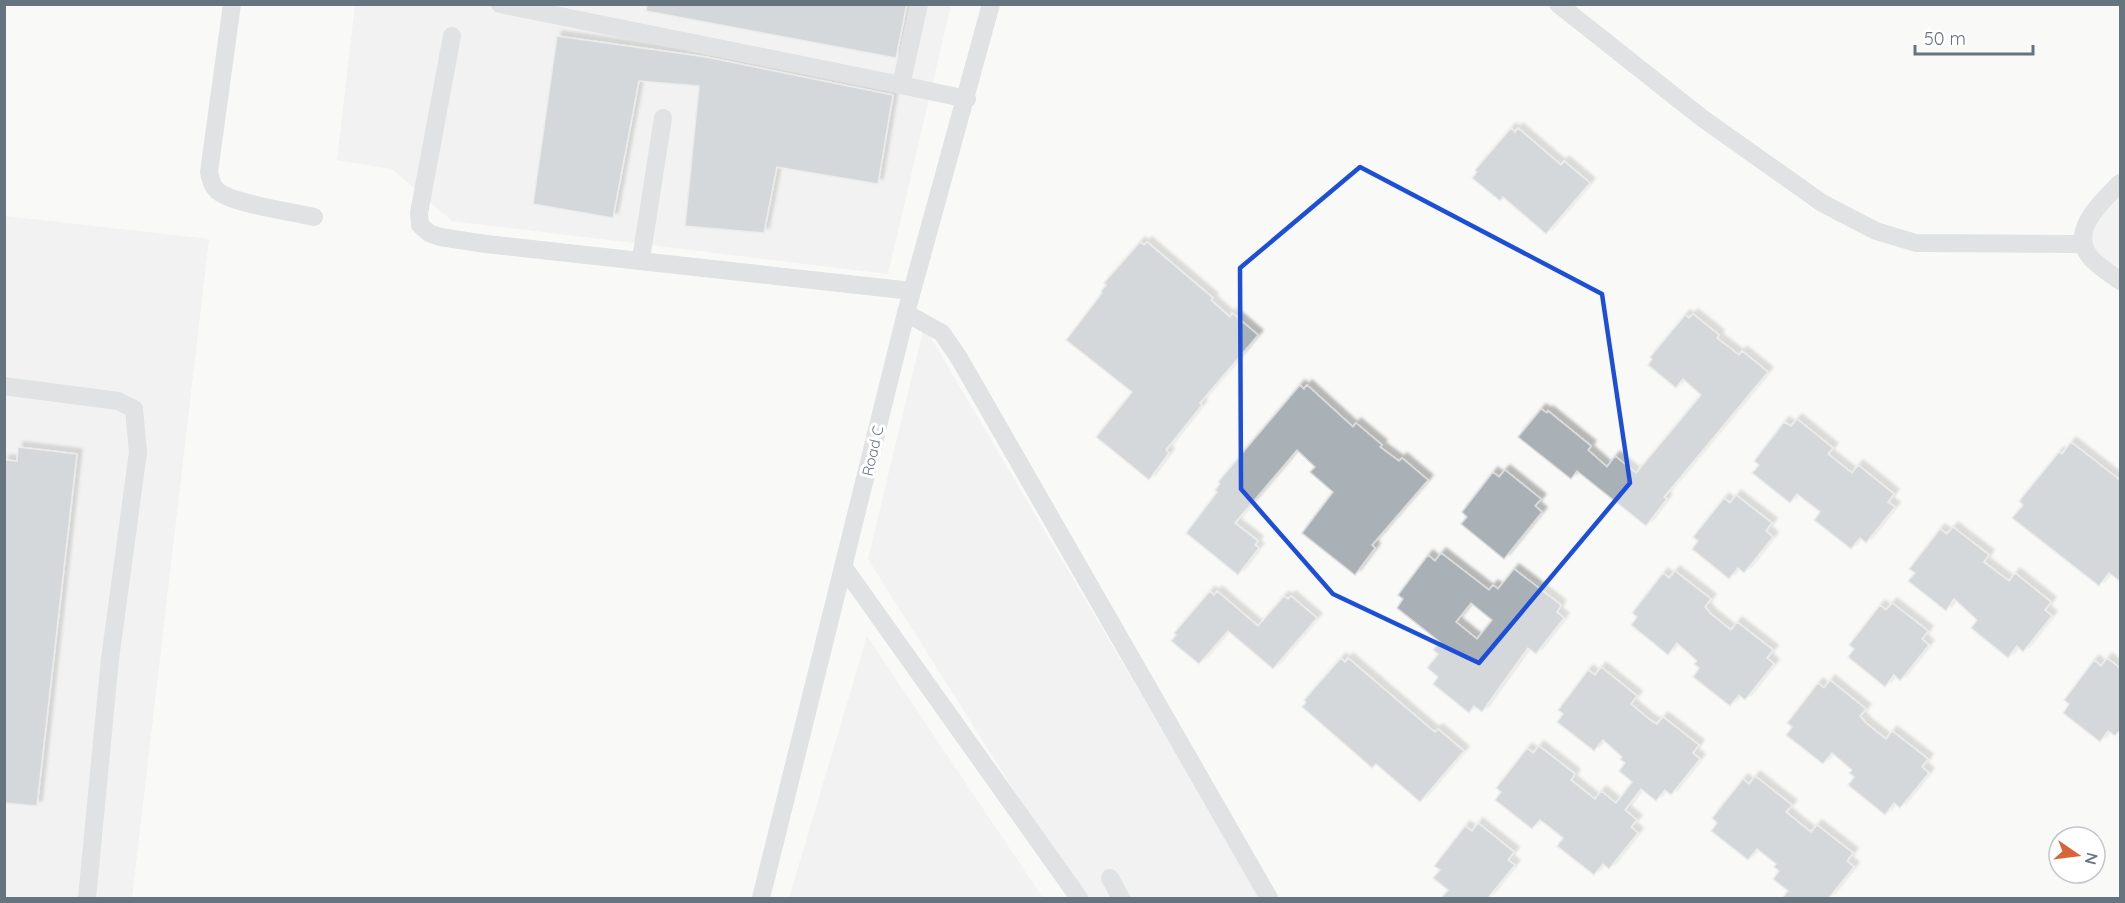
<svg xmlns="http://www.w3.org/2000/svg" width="2125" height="903" font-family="Quicksand,sans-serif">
	<defs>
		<filter id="shadow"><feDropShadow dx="5" dy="-5" stdDeviation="1.5" flood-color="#0004"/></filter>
	</defs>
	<rect width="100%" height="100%" fill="#f9faf8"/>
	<!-- built -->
	<path fill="#e7e9e8" d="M355,5H951L888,274L452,221L392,169L337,160Z
		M2120,184V291L2087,262L2088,221Z
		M5,216L209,239L132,898H5Z
		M924,326L1261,898H1082L868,559Z
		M867,636L1043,898H789Z"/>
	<!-- building -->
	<path fill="#a9b0b6" stroke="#dbdbda" stroke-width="1.5" fill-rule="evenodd" filter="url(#shadow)" d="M647,4H907L896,58L646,11Z
		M557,36L706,57L893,95L878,184L777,167L764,233L685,226L699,86L639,81L613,218L533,204Z
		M1511,128L1515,132L1518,128L1561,165L1564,161L1590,183L1546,234L1503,197L1500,201L1472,178L1477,172L1475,170Z
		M1140,242L1144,245L1147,242L1213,298L1211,300L1230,317L1232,313L1258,335L1200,403L1202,405L1166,450L1169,453L1149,480L1096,437L1132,392L1066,340L1102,293L1101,291L1106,285L1104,283Z
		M1693,314L1719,335L1717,338L1739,355L1742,351L1768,372L1664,497L1667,499L1646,526L1577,471L1571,479L1518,437L1541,409L1547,413L1548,411L1591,446L1588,450L1607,467L1615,456L1636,473L1701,395L1683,379L1676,388L1648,365L1652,359L1650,357L1685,315L1689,318Z
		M1300,385L1304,389L1307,385L1353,427L1356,423L1382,445L1380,447L1399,461L1402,458L1428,480L1372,545L1375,548L1355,575L1302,533L1333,492L1310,472L1315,467L1297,450L1235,523L1258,541L1255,545L1259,548L1238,575L1186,533L1217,492L1215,490L1220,484L1218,482Z
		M1797,419L1833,448L1828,454L1852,473L1858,465L1894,494L1888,502L1895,507L1866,543L1860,538L1851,549L1814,520L1820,512L1797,494L1790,503L1752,473L1759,465L1754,461L1784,422L1791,426Z
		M2071,442L2121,481V582L2109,573L2099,586L2012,518L2023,505L2019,501L2059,452L2062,454Z
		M18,447L77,454L37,806L4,803V460L17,461Z
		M1505,470L1541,499L1535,506L1542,512L1504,559L1461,524L1467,517L1462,512L1493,472L1499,477Z
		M1736,495L1772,523L1766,531L1773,537L1744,573L1738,568L1729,579L1692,549L1698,541L1693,537L1724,498L1730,503Z
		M1953,527L1989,555L1984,562L2009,581L2015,573L2051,602L2045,610L2052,616L2023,652L2017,646L2008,658L1971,628L1977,620L1954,599L1946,611L1908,581L1915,573L1909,569L1940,529L1947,534Z
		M1441,553L1489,590L1493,585L1498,589L1514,569L1561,605L1557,612L1564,618L1536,654L1528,648L1482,712L1474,706L1469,713L1433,684L1438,677L1427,668L1438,654L1433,650L1440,642L1397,608L1403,599L1398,595L1428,555L1435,561ZM1471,603L1492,620L1477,639L1456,622Z
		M1675,571L1711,599L1705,607L1711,614L1731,630L1737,622L1773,650L1767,658L1774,664L1745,700L1739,695L1730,706L1693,677L1699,668L1694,664L1697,661L1677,643L1668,655L1631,625L1637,617L1632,613L1663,573L1669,578Z
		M1210,591L1214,595L1217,591L1258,626L1284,596L1288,599L1291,596L1317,618L1273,669L1228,631L1199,664L1171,641L1176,635L1174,633Z
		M1892,603L1928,631L1922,639L1929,645L1900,681L1894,675L1885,687L1848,657L1854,649L1849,645L1880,605L1886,610Z
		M1341,658L1345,662L1348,658L1431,729L1435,732L1438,729L1464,751L1420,802L1376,764L1372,768L1302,707L1306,702L1304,700Z
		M2107,658L2121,669V729L2115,736L2108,731L2100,742L2063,713L2069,704L2064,700L2094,660L2101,666Z
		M1601,667L1637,696L1631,704L1650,720L1657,724L1663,717L1699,745L1693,753L1700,759L1671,795L1665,790L1656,801L1641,789L1625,810L1637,820L1631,827L1638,833L1609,869L1603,864L1594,875L1557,846L1563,838L1540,820L1532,829L1495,800L1501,792L1496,788L1527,748L1533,753L1539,746L1575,774L1571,780L1595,799L1601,791L1616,803L1632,782L1619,771L1625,763L1620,759L1622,757L1603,740L1594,751L1557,722L1563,714L1558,710L1588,670L1595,675Z
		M1830,680L1866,709L1860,716L1866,723L1886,739L1892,731L1928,759L1922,767L1929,773L1900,808L1894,803L1885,815L1848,785L1854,777L1849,773L1852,770L1832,753L1823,764L1786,735L1792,727L1787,723L1818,683L1824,688Z
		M1755,776L1792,805L1786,812L1802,825L1811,832L1817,825L1853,853L1847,861L1854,867L1829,898H1782L1788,891L1773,879L1779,871L1774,867L1776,864L1757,849L1748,860L1711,831L1717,823L1712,818L1743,779L1749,784Z
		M1478,823L1514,852L1508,860L1515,865L1488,898H1441L1448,890L1433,878L1440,870L1434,866L1465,826L1472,831Z"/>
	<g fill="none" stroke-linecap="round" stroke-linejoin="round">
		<!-- minor -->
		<path stroke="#c1c5c9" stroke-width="18" d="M232,4L209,172C211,180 212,187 219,192C235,204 292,212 314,217
			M500,4L901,85L919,4
			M1558,4L1702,118L1822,203L1876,231L1916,243L2084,244
			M452,36L419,213L420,225L429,233L440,237L486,244L912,291
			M901,85L967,99
			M2120,183C2103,201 2067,231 2091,258C2099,267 2111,274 2120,281
			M641,259L663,118
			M906,313L942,333L959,358L1269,898
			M4,386L118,401L134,409L138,452L110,659L87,898
			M845,569L1079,898
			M1110,878L1121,898
			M761,898L906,313L991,4"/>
	</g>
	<!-- marked area -->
	<path d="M0 0H2125V903H0ZM1360,167L1602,294L1630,483L1479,663L1333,594L1241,489L1240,268Z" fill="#f9faf8" fill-opacity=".55" fill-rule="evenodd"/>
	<path fill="none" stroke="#1d4ed8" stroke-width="4.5" stroke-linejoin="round" d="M1360,167L1602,294L1630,483L1479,663L1333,594L1241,489L1240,268Z"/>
	<g text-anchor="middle" stroke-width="6" stroke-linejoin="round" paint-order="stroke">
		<!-- street labels -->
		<g font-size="15" fill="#667480" stroke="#fff">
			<text transform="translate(873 451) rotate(-77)" y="5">Road C</text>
		</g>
	</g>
	<!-- border -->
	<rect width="2125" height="903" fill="none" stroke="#667480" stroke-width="12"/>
	<!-- north arrow -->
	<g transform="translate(2077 855) rotate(104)"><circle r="28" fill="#ffffff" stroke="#c2c7cc" stroke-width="1.5"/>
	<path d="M0-4.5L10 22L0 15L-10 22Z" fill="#d8653a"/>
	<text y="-9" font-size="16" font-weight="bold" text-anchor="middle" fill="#667480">N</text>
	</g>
	<!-- scale -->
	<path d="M1915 45v9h118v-9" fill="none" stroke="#667480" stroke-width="3"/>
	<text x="1924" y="45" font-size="18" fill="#667480" stroke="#ffffff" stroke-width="4.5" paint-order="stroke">50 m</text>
</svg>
